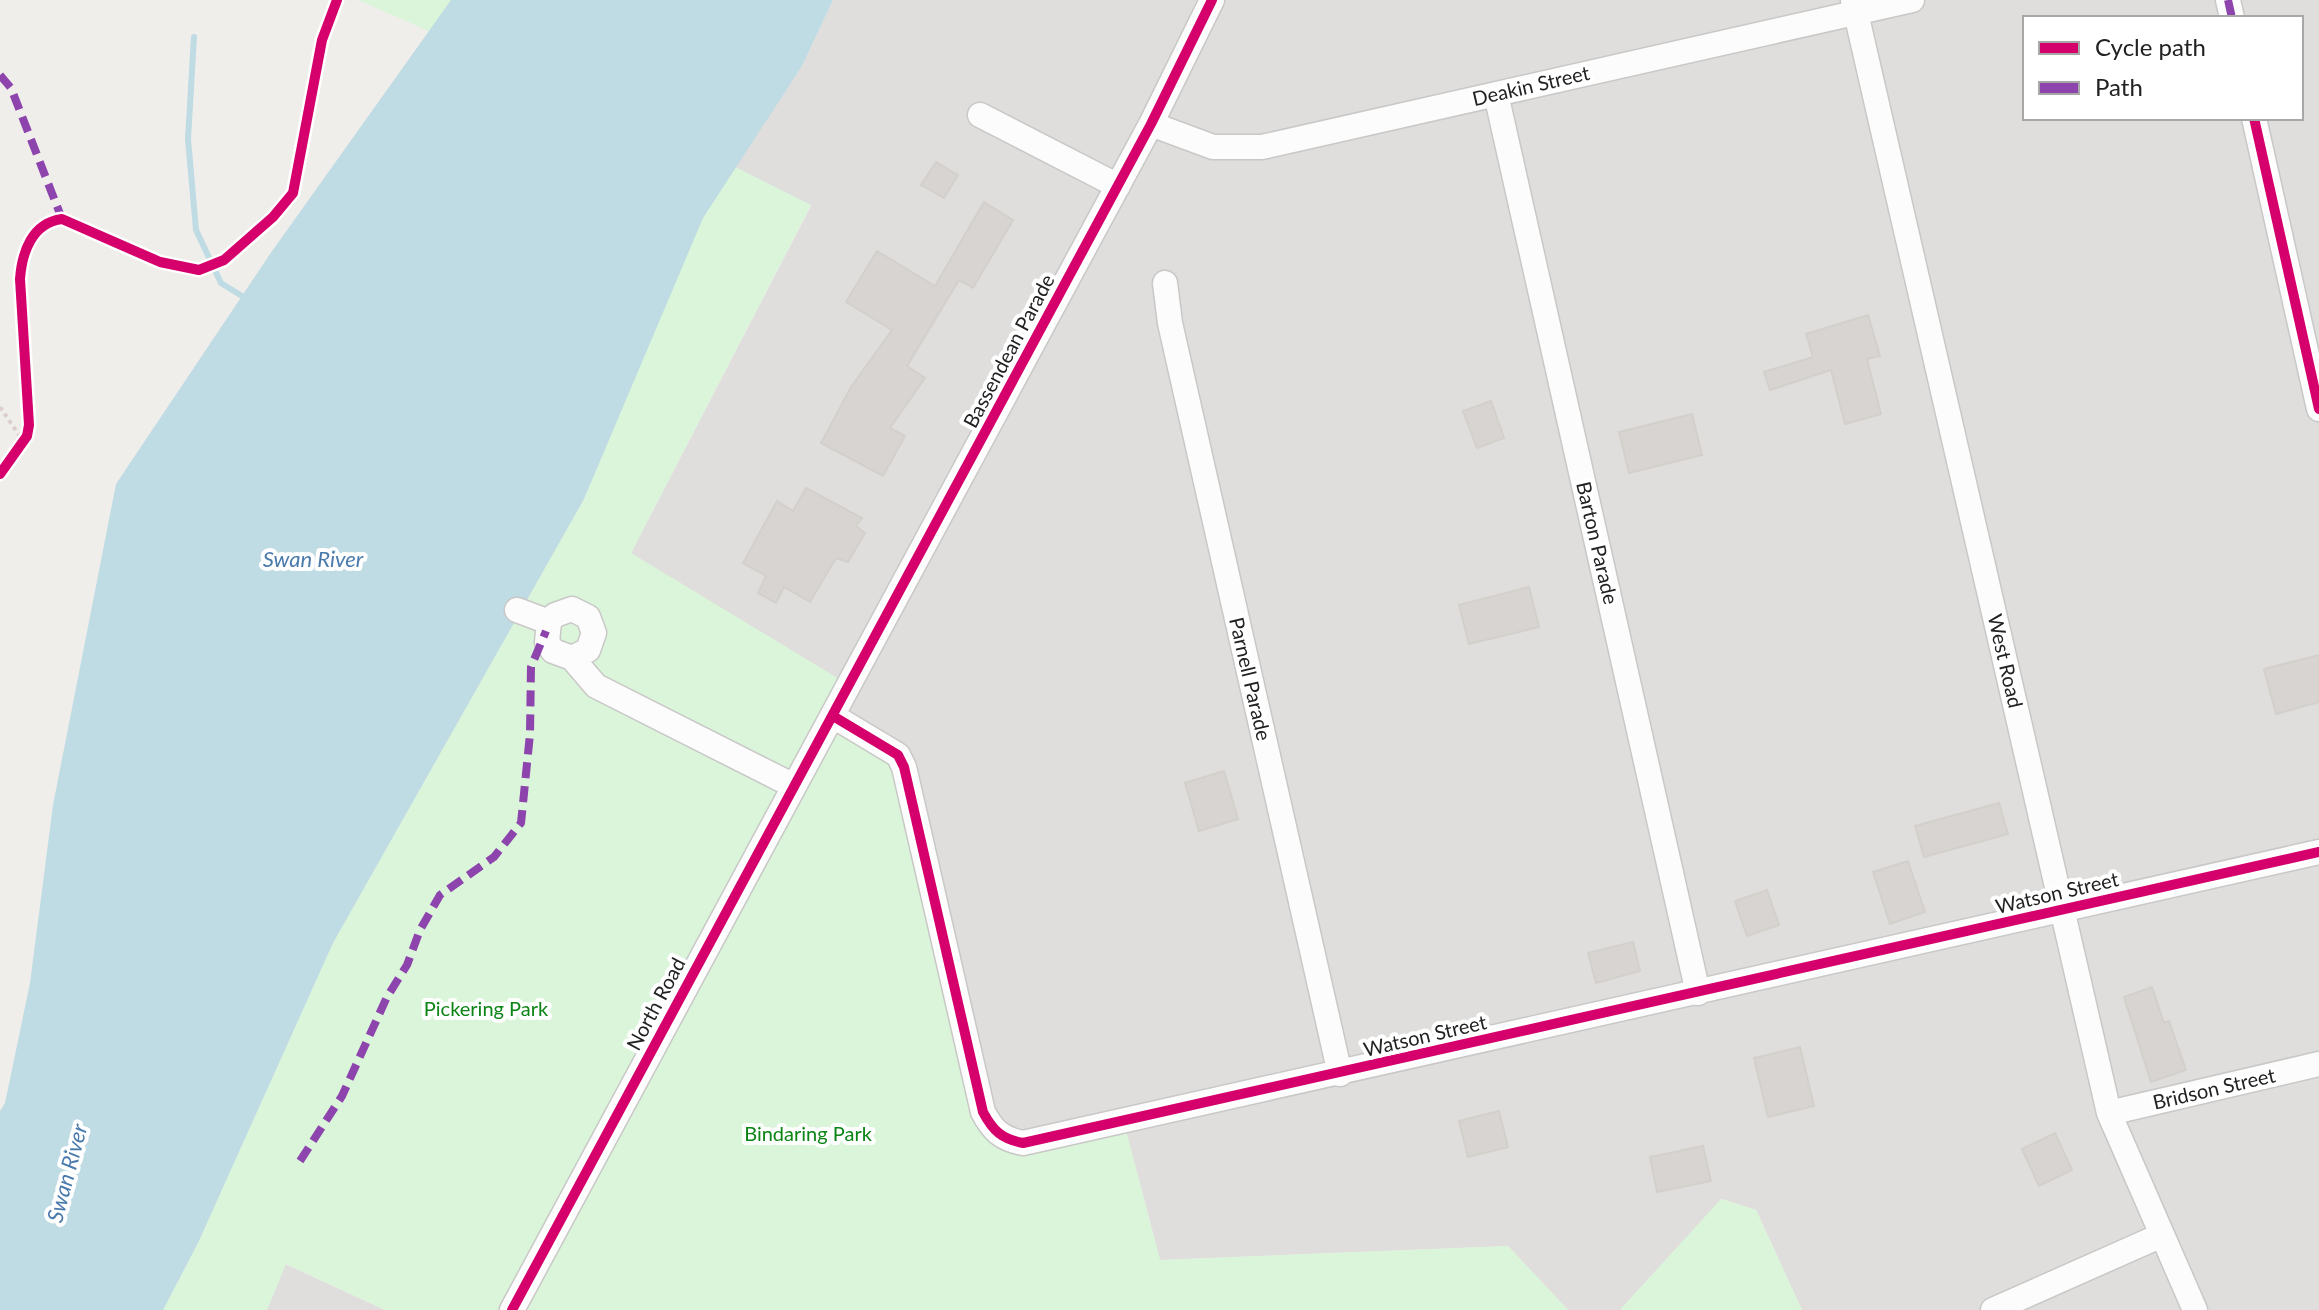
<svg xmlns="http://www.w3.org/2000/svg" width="2319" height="1310" font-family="Lato,sans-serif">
	<rect width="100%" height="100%" fill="#f0eeeb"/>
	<!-- residential -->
	<path fill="#dfdedc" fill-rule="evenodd" d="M833,0H2319V1310H1802L1756,1210L1722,1199L1620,1310H1568L1508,1246L1160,1260L1124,1123L1007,1140L631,553L811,206L735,167L802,66ZM2025,18H2301V118H2025Z
		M285,1264L385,1310H267Z"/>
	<!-- park -->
	<path fill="#daf5da" d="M358,0H451L431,32Z
		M735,167L811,205L631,553L849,685L833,716L898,755L983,1112L1007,1140L1124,1123L1160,1260L1508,1246L1568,1310H385L286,1264L267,1310H163L198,1243L333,943L584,499L702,218Z
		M1721,1199L1756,1210L1802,1310H1620Z"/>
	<!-- water -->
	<path fill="#bfdbe3" d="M451,0H833L802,66L703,218L584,499L333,943L198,1243L163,1310H0V1111L5,1103L30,983L53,805L116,484L270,254Z"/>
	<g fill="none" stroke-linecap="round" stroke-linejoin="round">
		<!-- stream -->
		<path stroke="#bfdbe3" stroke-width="6" d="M194,37L188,139L196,230L221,283L242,296"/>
	</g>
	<!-- building -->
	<path fill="#d7d4d2" stroke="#d3d0cc" stroke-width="2" d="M936,162L958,175L944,198L921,185Z
		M984,202L1013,220L973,288L959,280L907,366L925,378L890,428L905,436L883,476L821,443L851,387L892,330L846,302L877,251L935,286Z
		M1868,315L1880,356L1867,359L1881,414L1845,424L1831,370L1770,390L1764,372L1813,357L1806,334Z
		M1491,401L1504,438L1477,448L1463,411Z
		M1692,414L1702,455L1629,473L1619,432Z
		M806,488L862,518L856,526L865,533L848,562L836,558L810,602L784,587L776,603L758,593L766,576L743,563L777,501L793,511Z
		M1529,587L1539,627L1469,644L1459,605Z
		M2319,655V702L2276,714L2264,669Z
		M1224,771L1238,819L1199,831L1185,783Z
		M1999,803L2008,834L1924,857L1915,826Z
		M1908,861L1925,912L1890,924L1873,872Z
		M1767,890L1779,925L1747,936L1735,901Z
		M1633,942L1640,971L1596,983L1588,953Z
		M2152,987L2164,1023L2169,1021L2186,1070L2151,1082L2124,997Z
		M1800,1047L1814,1106L1768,1117L1754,1058Z
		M1499,1111L1508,1147L1468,1157L1459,1121Z
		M2055,1133L2072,1170L2039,1186L2022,1149Z
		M1703,1146L1711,1181L1657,1192L1650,1157Z"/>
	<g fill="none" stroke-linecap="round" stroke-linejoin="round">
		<defs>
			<path id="minor" d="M1853,0L2109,1113L2195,1310
				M2228,0L2232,18
				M1496,94L1698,993
				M980,115L1118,186
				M2254,118L2319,409
				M1151,124L1213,147H1262L1912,0
				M1165,283L1170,323L1340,1074
				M517,610L549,622
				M572,658L588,650L594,633L588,617L572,609L555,615L549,622L547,642L553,651L572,658L596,686L794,786
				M833,716L898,755L904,767L983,1112C993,1131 1002,1139 1023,1143L2319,852
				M2109,1113L2319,1064
				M512,1310L1151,124L1212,0
				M1993,1310L2162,1235"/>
		</defs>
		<!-- minor casing -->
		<use href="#minor" stroke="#c9c8c7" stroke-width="27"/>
		<!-- path -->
		<path stroke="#dccecd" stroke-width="4" stroke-dasharray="4 4" stroke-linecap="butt" d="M0,407L23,441
			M0,460L4,467"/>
		<!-- minor -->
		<use href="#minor" stroke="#fdfcfc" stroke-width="24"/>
		<!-- quiet -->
		<path stroke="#8e44ad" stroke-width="8" stroke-dasharray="16 8" stroke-linecap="butt" d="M2228,0L2232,18
			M0,75L11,88L62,219
			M300,1161L342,1096L387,997L407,965L420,930L440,895L494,857L521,823L530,734L531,667L546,631"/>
		<defs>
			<path id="cycleway" d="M2254,118L2319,409
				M0,474L27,436L29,425L20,279C22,252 32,223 62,219L160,262L199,270L224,260L273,217L293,193L322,40L337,0
				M833,716L898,755L904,767L983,1112C993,1131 1002,1139 1023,1143L2319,852
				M512,1310L1151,124L1212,0"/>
		</defs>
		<!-- cycleway casing -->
		<use href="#cycleway" stroke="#fff" stroke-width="15"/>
		<!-- cycleway -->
		<use href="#cycleway" stroke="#d6006c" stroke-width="10"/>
	</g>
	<g text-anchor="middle" stroke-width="8" stroke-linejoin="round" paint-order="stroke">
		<!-- street labels -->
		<g font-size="20" fill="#222" stroke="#fff">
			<text transform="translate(1531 86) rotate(-13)" y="7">Deakin Street</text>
			<text transform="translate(1009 351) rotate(-62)" y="7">Bassendean Parade</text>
			<text transform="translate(1597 543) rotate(77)" y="7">Barton Parade</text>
			<text transform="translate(2005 661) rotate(77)" y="7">West Road</text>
			<text transform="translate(1250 679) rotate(77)" y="7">Parnell Parade</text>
			<text transform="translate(2057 893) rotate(-13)" y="7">Watson Street</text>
			<text transform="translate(656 1004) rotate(-62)" y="7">North Road</text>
			<text transform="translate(1425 1036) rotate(-13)" y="7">Watson Street</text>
			<text transform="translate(2214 1089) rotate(-13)" y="7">Bridson Street</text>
		</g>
		<!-- park labels -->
		<g font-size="20" fill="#0c8416" stroke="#fff">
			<text x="486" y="1016">Pickering Park</text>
			<text x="808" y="1141">Bindaring Park</text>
		</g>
		<!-- water labels -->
		<g font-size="22" font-style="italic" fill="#4a7aab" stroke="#fff">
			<text x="313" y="567">Swan River</text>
			<text transform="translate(67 1173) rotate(-75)" y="8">Swan River</text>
		</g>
	</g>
	<!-- legend -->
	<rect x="2023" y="16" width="280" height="104" fill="#ffffff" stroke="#a7a7a7" stroke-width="2"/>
	<rect x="2039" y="42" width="40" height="12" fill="#d6006c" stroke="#a7a7a7" stroke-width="2"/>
	<text x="2095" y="56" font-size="24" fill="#222222">Cycle path</text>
	<rect x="2039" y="82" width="40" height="12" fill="#8e44ad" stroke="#a7a7a7" stroke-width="2"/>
	<text x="2095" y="96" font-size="24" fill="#222222">Path</text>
</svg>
